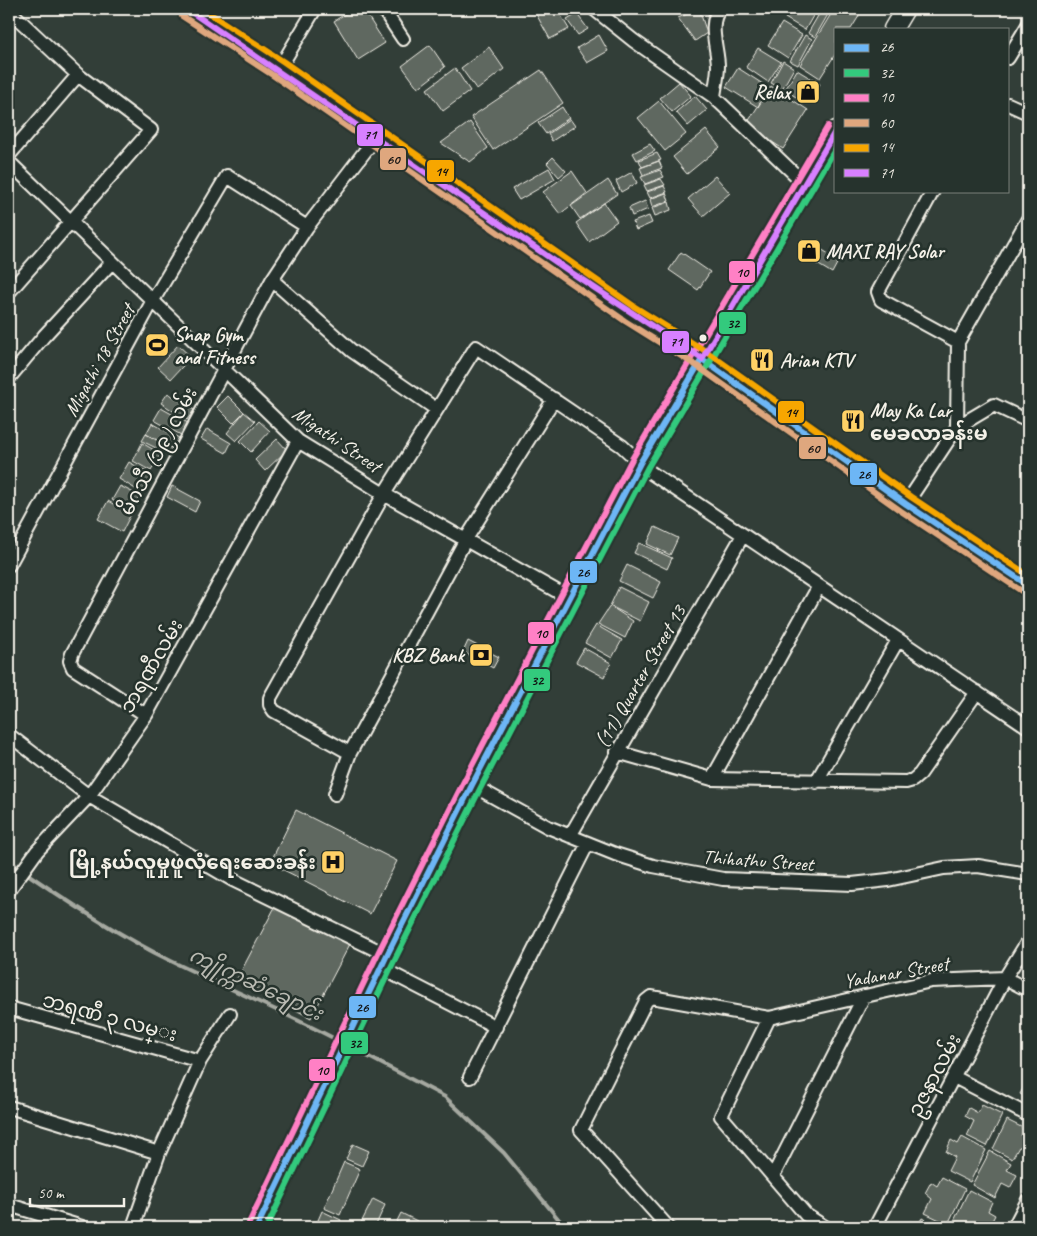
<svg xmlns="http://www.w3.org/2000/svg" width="1037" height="1236" font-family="Caveat,'Noto Sans Myanmar',sans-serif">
	<rect width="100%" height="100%" fill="#323e38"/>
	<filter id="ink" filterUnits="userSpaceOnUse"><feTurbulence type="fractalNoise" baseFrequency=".02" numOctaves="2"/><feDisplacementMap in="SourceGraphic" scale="10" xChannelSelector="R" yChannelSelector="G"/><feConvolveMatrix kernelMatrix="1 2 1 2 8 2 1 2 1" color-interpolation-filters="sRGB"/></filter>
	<g filter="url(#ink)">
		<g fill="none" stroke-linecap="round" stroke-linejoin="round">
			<!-- stream -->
			<path stroke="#a6a9a1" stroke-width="4" d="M9,861C60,897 114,933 171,961C227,988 284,1012 339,1041
				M348,1046L445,1097L504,1153L565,1227"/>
		</g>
		<!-- building -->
		<path fill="#5f6861" stroke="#f4f1e8" d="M353,9H363L385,43L358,60L334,21Z
			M544,9H557L569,29L550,39L536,14Z
			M699,9L707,33L695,41L678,18Z
			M790,9H817L805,30L785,18Z
			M822,9L830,11L815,37L808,33Z
			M834,9H847L859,16L851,29H836V53L820,78L800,65Z
			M577,14L588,29L578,35L567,20Z
			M782,23L802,35L788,58L768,45Z
			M599,35L608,51L587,63L577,48Z
			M805,35L812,39L798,65L790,61Z
			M430,45L445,67L418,88L402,66Z
			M489,47L504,69L477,90L461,68Z
			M758,48L781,62L768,82L746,67Z
			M783,61L794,68L782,89L771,83Z
			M455,68L470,91L443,111L427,89Z
			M738,68L769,88L758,107L726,87Z
			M541,70L563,103L493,150L471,117Z
			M797,70L820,84L807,104L785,90Z
			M679,82L691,96L672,112L660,98Z
			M771,86L808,110L783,149L746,125Z
			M695,96L707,110L688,126L676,112Z
			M659,101L686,134L665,151L638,118Z
			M562,107L569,118L546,134L538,123Z
			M570,119L575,126L552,141L548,134Z
			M470,122L488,148L470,162L441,143Z
			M706,130L720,147L687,174L673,157Z
			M650,144L655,151L637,160L633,153Z
			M657,153L661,160L642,167L639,160Z
			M553,157L566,171L559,177L547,163Z
			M659,161L662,168L643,175L640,168Z
			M549,168L555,179L519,200L512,189Z
			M660,170L664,177L645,184L641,177Z
			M572,171L587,193L560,214L543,192Z
			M632,172L637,183L621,192L616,181Z
			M715,176L730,193L703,216L688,199Z
			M661,179L665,185L647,191L644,185Z
			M608,180L617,194L580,219L571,206Z
			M664,186L667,192L650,198L647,192Z
			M666,193L669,201L652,207L650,199Z
			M645,201L648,209L632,216L629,208Z
			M669,202L671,210L655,216L652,208Z
			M604,203L617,221L589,242L576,223Z
			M649,216L652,223L636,230L633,222Z
			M809,242L839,260L832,273L802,255Z
			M681,252L710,272L698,290L669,270Z
			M178,345L191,357L171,379L158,367Z
			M168,393L194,410L187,420L161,403Z
			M228,396L244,412L233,423L217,407Z
			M161,408L188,423L181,435L154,420Z
			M244,412L255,421L236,441L227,433Z
			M259,421L270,431L251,452L240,441Z
			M152,423L179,438L173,449L146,434Z
			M207,429L231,443L226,453L201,439Z
			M146,434L173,449L170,455L142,441Z
			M277,439L287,450L265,471L255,460Z
			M142,443L161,454L151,471L133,461Z
			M129,462L152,475L142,493L119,479Z
			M120,486L140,496L132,511L112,500Z
			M172,486L200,501L195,512L167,497Z
			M108,501L131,514L122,532L98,519Z
			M655,527L678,538L670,555L647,544Z
			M639,543L672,558L667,569L634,553Z
			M627,565L661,582L653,598L619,581Z
			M619,587L649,602L640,621L610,606Z
			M610,606L633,621L625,638L598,624Z
			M596,625L622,640L612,658L585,643Z
			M468,641L499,657L493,668L463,652Z
			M584,648L611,663L604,677L576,662Z
			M296,810L397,861L370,914L270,863Z
			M276,905L350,944L311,1018L237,979Z
			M1028,1079V1098L1020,1094Z
			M982,1105L1002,1115L987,1146L967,1136L974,1121L965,1116L969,1108L978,1113Z
			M1007,1120L1025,1129L1021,1136L1026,1139L1022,1147H1019L1012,1159L993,1149Z
			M962,1137L986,1150L970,1182L948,1171L955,1157L946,1152L951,1140L958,1144Z
			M353,1144L369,1151L362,1166L346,1159Z
			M990,1151L1011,1163L1007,1170L1017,1175L1010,1188L1002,1184L995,1198L972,1185Z
			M344,1162L360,1169L340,1215L324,1208Z
			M942,1177L965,1189L948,1224L925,1213L932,1199L925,1193L931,1182L937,1186Z
			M969,1190L992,1202L988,1211L995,1215L989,1227L980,1224L979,1227H951Z
			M373,1199L385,1205L375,1227H370L361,1223Z
			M322,1211L341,1220L338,1227H315Z
			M401,1213L423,1224L422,1227H394Z
			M922,1218L939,1227H907L910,1221L918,1225Z"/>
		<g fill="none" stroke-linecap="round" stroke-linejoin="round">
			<defs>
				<path id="minor" d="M383,9L403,39
					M594,9L634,41L714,97L805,184
					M9,20L14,15L78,75L151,130L9,292
					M1008,58L1028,25
					M279,69L315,9
					M714,97C715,87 718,76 718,66C718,49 707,23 720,9
					M1008,104L1028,113
					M9,155L78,75
					M9,162L298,441L384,494L569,598
					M933,191L878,292L881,300L958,342
					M272,280L352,351L436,409
					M9,378L44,336L112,262
					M957,427L994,405L1028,421
					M906,504L957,427L958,342L1028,219
					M9,565L152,302L227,176L307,227
					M146,715L73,668L70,661L72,654L272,280L307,227L376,137
					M9,735L89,796L233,880L387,955
					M617,752L712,779L906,782L913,780L920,774L977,692
					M350,753L274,711L270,705V698L384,494L476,347L622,446L650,472L1028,727
					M712,779L819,586
					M816,782L898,640
					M472,785L548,827L615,854L653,866L723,879L852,884L888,880L944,868L978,866L1028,874
					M335,794L350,753L466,539L554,399
					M570,836L743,535
					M9,890L37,851L89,796L146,715L298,441
					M381,968L496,1027
					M9,1008L200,1061
					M769,1018L721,1116L806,1215L825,1227
					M470,1077L588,843
					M954,1077L1028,1115
					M9,1107L159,1153
					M773,1176L864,996
					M9,1205L82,1227
					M133,1227L159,1153L200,1061L230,1014
					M668,1227L581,1130L646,1001L651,997L657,998L769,1018L931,981L1005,978L1028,990
					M875,1227L1005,978L1028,941
					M1014,1227L1028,1200"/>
				<path id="secondary" d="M187,9L279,69L630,314L702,359L906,504L1028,585
					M893,29L905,9
					M257,1227L387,955L472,785L640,463L836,130"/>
			</defs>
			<!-- minor casing -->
			<use href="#minor" stroke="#f4f1e8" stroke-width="16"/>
			<!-- secondary casing -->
			<use href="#secondary" stroke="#f4f1e8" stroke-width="21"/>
			<!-- minor -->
			<use href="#minor" stroke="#26332d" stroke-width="12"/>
			<!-- secondary -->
			<use href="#secondary" stroke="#26332d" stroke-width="18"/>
			<defs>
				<path id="bus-1" d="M702,359L906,504L1028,585
					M257,1227L387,955L472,785L640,463L702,359"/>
				<path id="bus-2" d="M267,1227L395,959L480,789L648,467L836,148"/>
				<path id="bus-3" d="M249,1223L379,951L464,781L632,459L828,126"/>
				<path id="bus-4" d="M182,16L274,76L625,321L697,366L901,511L1023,592"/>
				<path id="bus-5" d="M203,9L284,62L635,307L707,352L911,497L1028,575"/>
				<path id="bus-6" d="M187,9L572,273L702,359L836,130"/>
			</defs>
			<!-- bus-1 casing -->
			<use href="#bus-1" stroke="#26332d" stroke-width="10"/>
			<!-- bus-2 casing -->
			<use href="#bus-2" stroke="#26332d" stroke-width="10"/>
			<!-- bus-3 casing -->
			<use href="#bus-3" stroke="#26332d" stroke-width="10"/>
			<!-- bus-4 casing -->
			<use href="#bus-4" stroke="#26332d" stroke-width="10"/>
			<!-- bus-5 casing -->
			<use href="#bus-5" stroke="#26332d" stroke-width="10"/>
			<!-- bus-6 casing -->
			<use href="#bus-6" stroke="#26332d" stroke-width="10"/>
			<!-- bus-1 -->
			<use href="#bus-1" stroke="#6db6f5" stroke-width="6"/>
			<!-- bus-2 -->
			<use href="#bus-2" stroke="#33ca7d" stroke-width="6"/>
			<!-- bus-3 -->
			<use href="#bus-3" stroke="#ff80c5" stroke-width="6"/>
			<!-- bus-4 -->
			<use href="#bus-4" stroke="#dfa77e" stroke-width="6"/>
			<!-- bus-5 -->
			<use href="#bus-5" stroke="#f7a600" stroke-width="6"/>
			<!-- bus-6 -->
			<use href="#bus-6" stroke="#d880ff" stroke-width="6"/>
		</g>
	</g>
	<!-- icons -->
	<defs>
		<symbol id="shop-square" viewBox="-11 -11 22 22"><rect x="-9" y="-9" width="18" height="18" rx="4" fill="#ffd166" stroke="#26332d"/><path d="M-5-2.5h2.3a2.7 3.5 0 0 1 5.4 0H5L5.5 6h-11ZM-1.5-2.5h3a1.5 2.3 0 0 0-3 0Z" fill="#111"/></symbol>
		<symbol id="stadium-square" viewBox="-11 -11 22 22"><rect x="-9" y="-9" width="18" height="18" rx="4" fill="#ffd166" stroke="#26332d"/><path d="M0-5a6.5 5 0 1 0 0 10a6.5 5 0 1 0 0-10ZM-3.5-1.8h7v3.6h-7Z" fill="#111"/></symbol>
		<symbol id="restaurant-square" viewBox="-11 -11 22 22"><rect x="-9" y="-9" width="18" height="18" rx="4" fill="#ffd166" stroke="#26332d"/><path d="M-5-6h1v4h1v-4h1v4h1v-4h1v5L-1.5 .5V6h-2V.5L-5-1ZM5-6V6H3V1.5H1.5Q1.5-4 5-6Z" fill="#111"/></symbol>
		<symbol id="bank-square" viewBox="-11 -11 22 22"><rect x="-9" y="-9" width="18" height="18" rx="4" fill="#ffd166" stroke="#26332d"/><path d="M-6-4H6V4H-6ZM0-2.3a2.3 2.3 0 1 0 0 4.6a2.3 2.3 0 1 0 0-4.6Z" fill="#111"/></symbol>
		<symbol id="hospital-square" viewBox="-11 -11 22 22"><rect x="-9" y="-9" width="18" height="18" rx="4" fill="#ffd166" stroke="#26332d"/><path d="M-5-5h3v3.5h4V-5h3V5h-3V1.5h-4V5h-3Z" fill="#111"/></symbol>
	</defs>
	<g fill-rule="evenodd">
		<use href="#shop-square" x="794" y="78" width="28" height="28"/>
		<use href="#shop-square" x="795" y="237" width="28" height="28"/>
		<use href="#stadium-square" x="143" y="331" width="28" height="28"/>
		<use href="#restaurant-square" x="748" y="346" width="28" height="28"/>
		<use href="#restaurant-square" x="839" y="407" width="28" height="28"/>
		<use href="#bank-square" x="467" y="641" width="28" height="28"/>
		<use href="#hospital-square" x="319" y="848" width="28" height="28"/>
	</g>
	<!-- markers -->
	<circle fill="#f4f1e8" stroke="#26332d" stroke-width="2" cx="703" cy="338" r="4.5"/>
	<g text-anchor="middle" stroke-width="5" stroke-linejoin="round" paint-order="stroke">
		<!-- poi labels -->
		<g font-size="20" font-weight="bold" fill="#f4f1e8" stroke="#26332d" text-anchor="start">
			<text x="790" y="99" text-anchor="end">Relax</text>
			<text x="826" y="258">MAXI RAY Solar</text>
			<text x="174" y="341">Snap Gym<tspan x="174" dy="23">and Fitness</tspan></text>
			<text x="780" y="367">Arian KTV</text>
			<text x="870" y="417">May Ka Lar<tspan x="870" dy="23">မေခလာခန်းမ</tspan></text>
			<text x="464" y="662" text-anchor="end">KBZ Bank</text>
			<text x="316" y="869" text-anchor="end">မြို့နယ်လူမှုဖူလုံရေးဆေးခန်း</text>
		</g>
		<!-- street labels -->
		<g font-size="20" fill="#f4f1e8" stroke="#26332d">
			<text transform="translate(99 360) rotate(-61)" y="7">Migathi 18 Street</text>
			<text transform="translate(337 439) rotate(34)" y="7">Migathi Street</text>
			<text transform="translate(158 451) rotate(-62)" y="7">မိဂသီ (၁၉) လမ်း</text>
			<text transform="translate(151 666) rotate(-60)" y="7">ဘရဏီလမ်း</text>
			<text transform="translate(640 676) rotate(-60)" y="7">(11) Quarter Street 13</text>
			<text transform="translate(758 860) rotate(4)" y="7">Thihathu Street</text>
			<text transform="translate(896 972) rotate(-10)" y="7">Yadanar Street</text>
			<text transform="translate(110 1017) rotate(15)" y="7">ဘရဏီ ၃ လမ္း</text>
			<text transform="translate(934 1075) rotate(-62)" y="7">ဥဇနာလမ်း</text>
		</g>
		<!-- water labels -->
		<g font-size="21" font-style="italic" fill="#babbb3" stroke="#26332d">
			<text transform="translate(256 984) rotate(25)" y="7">ကျိုက္ကဆံချောင်း</text>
		</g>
	</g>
	<g stroke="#26332d" stroke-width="2">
		<rect x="356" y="123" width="28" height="24" rx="5" fill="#d880ff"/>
		<rect x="379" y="147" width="28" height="24" rx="5" fill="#dfa77e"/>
		<rect x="426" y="159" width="29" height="24" rx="5" fill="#f7a600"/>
		<rect x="728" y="260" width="28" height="24" rx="5" fill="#ff80c5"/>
		<rect x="718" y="311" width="29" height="24" rx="5" fill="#33ca7d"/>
		<rect x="661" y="330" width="29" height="24" rx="5" fill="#d880ff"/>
		<rect x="777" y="400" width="28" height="24" rx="5" fill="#f7a600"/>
		<rect x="798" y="436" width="29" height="24" rx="5" fill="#dfa77e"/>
		<rect x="849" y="462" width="29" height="24" rx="5" fill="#6db6f5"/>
		<rect x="569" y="560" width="29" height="24" rx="5" fill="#6db6f5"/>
		<rect x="527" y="621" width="28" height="24" rx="5" fill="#ff80c5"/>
		<rect x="523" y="668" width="28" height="24" rx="5" fill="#33ca7d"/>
		<rect x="348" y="995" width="29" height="24" rx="5" fill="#6db6f5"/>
		<rect x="340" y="1031" width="29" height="24" rx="5" fill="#33ca7d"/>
		<rect x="308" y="1058" width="28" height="24" rx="5" fill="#ff80c5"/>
	</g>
	<g font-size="14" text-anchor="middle" font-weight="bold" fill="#111">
		<text x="370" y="139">71</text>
		<text x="393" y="164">60</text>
		<text x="441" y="176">14</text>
		<text x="742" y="277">10</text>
		<text x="733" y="328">32</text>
		<text x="676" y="346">71</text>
		<text x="791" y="417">14</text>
		<text x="813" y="453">60</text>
		<text x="864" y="479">26</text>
		<text x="583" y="577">26</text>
		<text x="541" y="638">10</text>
		<text x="537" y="685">32</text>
		<text x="362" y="1012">26</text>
		<text x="355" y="1048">32</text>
		<text x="322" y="1075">10</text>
	</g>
	<!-- margin -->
	<rect width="1037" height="1236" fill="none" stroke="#26332d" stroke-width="30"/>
	<rect x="15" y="15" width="1007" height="1206" fill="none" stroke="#f4f1e8" stroke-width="2" filter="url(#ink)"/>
	<!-- legend -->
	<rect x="834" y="28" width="175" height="165" fill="#26332d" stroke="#787f78"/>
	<rect x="844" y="44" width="25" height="8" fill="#6db6f5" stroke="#787f78"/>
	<text x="880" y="52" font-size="15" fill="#f4f1e8">26</text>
	<rect x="844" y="69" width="25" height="8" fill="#33ca7d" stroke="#787f78"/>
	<text x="880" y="78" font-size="15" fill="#f4f1e8">32</text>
	<rect x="844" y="94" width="25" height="8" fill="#ff80c5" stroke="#787f78"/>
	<text x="880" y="102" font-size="15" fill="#f4f1e8">10</text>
	<rect x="844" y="119" width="25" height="8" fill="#dfa77e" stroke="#787f78"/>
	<text x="880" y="128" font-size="15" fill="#f4f1e8">60</text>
	<rect x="844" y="144" width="25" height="8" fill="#f7a600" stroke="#787f78"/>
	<text x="880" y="152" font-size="15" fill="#f4f1e8">14</text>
	<rect x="844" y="169" width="25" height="8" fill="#d880ff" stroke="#787f78"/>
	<text x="880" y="178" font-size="15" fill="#f4f1e8">71</text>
	<!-- scale -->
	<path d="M30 1198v8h94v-8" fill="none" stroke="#f4f1e8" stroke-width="2.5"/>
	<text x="38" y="1198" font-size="15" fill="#f4f1e8" stroke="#26332d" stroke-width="4" paint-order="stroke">50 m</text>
</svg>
